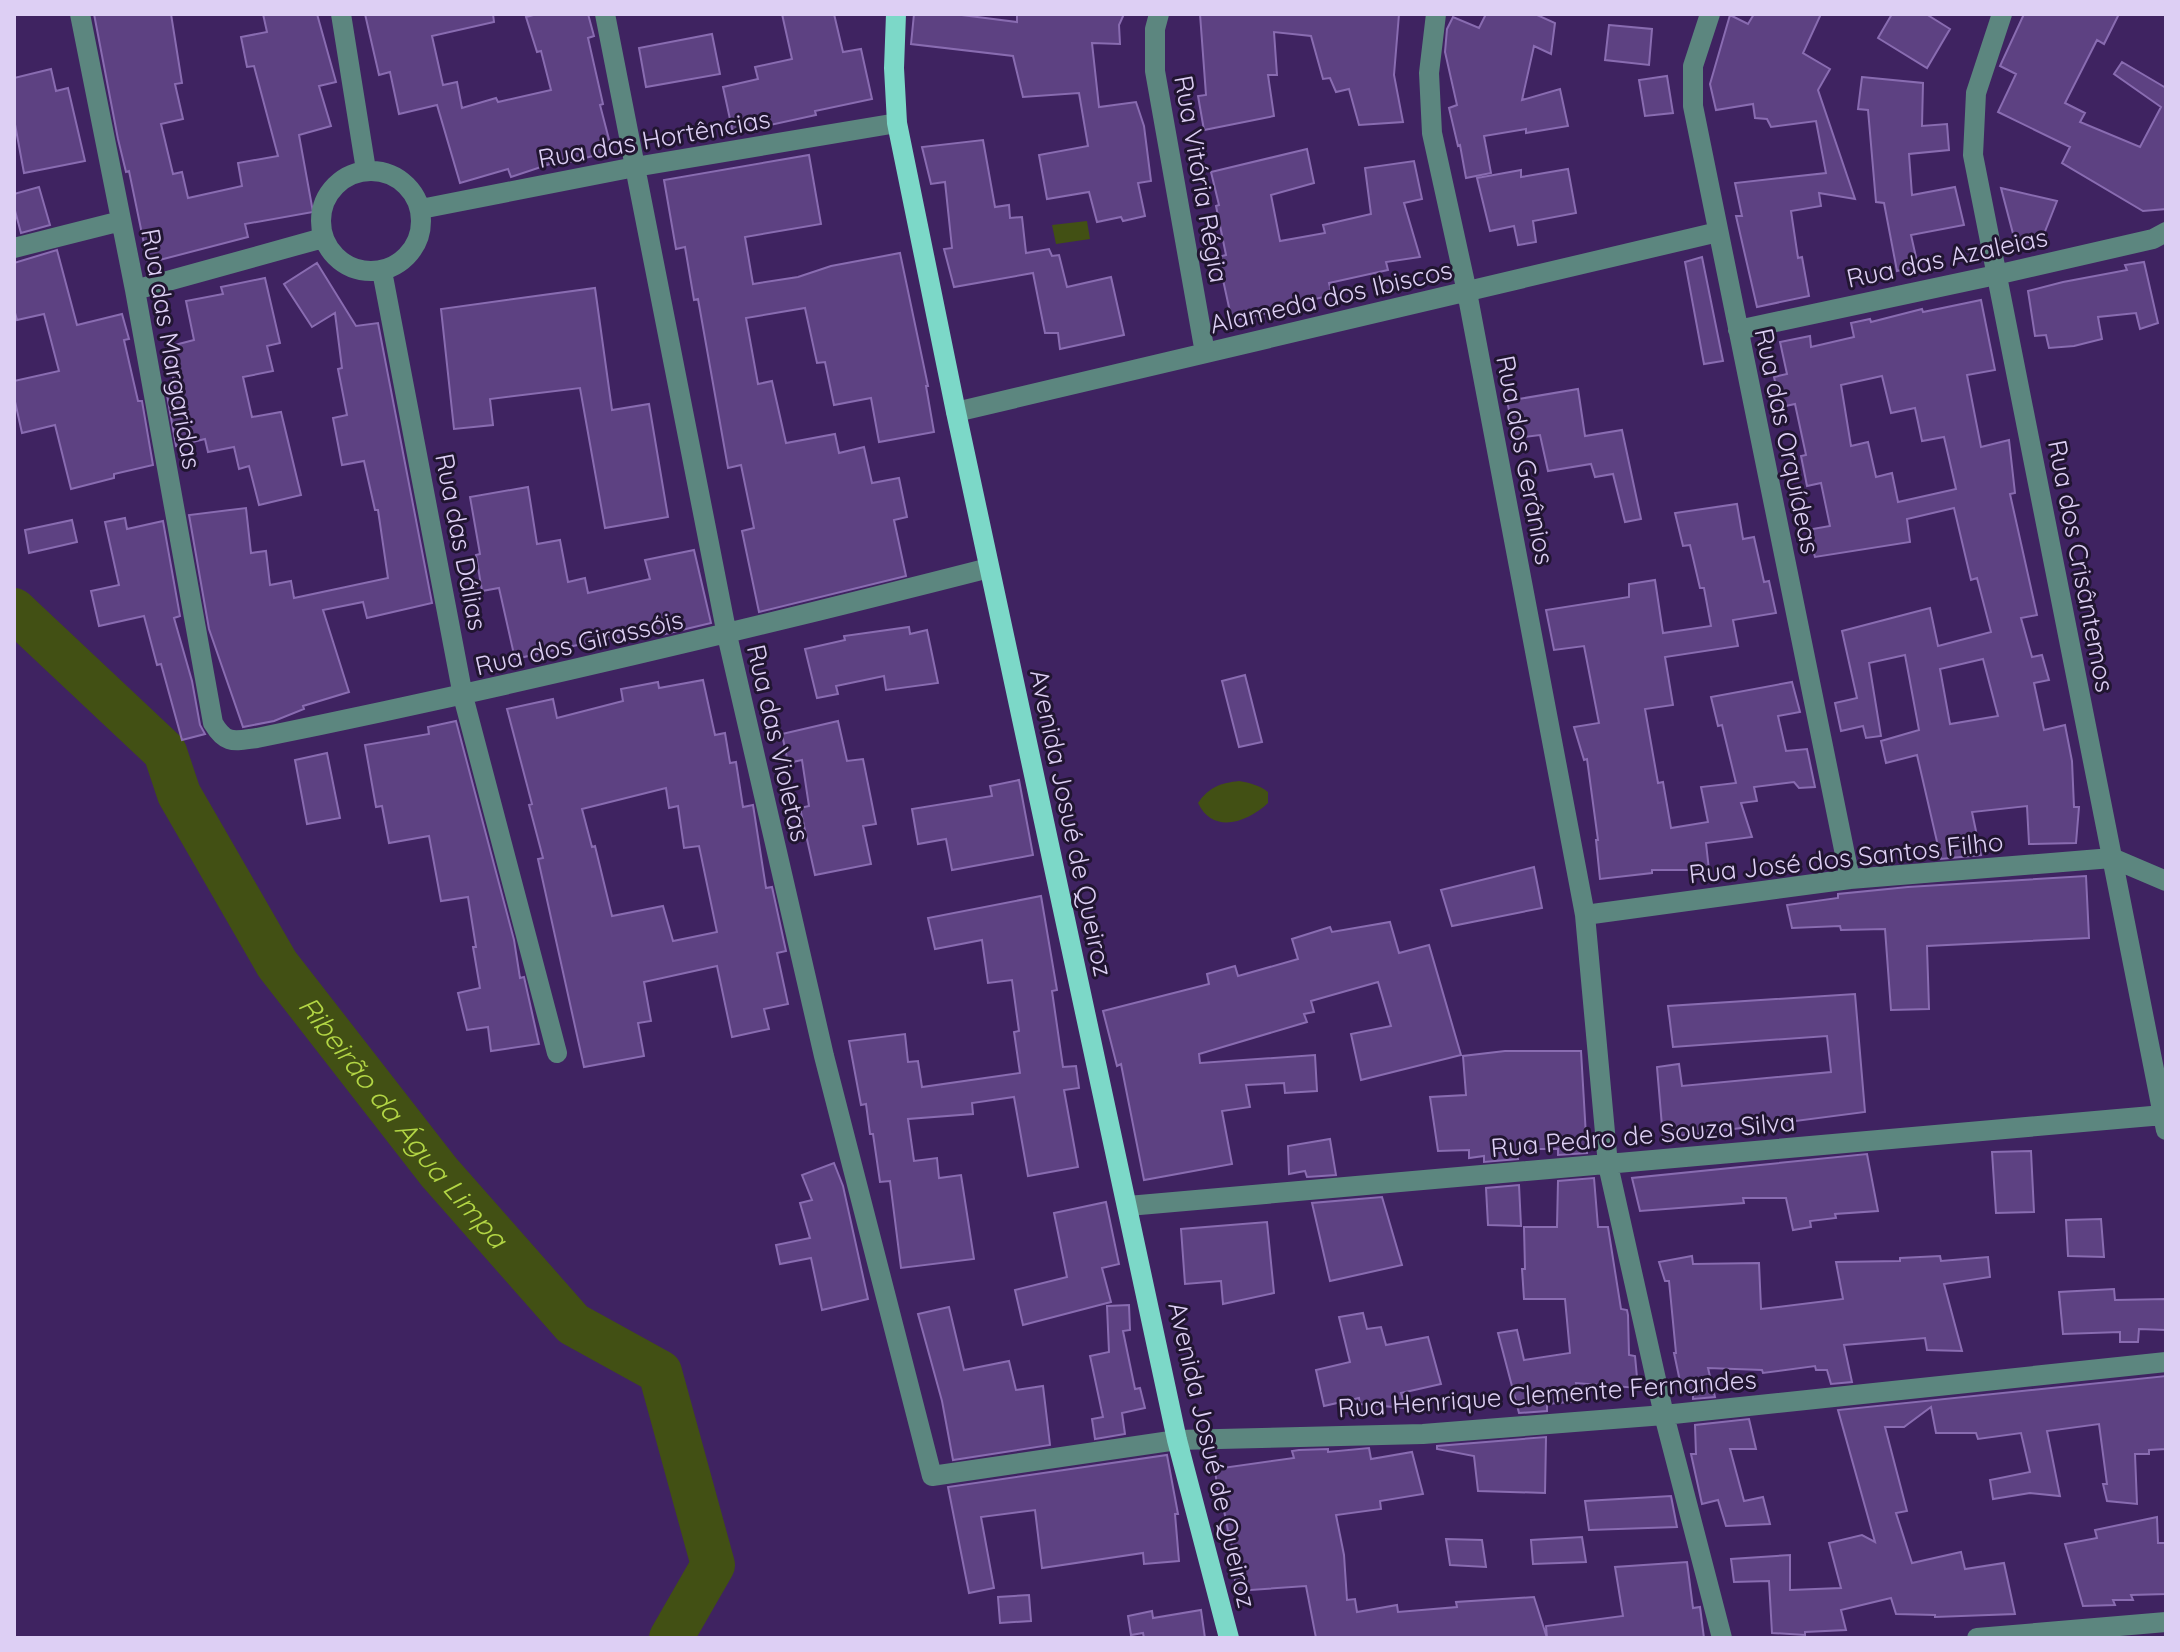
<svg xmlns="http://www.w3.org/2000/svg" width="2180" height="1652" font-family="Quicksand,sans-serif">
	<rect width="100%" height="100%" fill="#3f2361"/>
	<!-- water -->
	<path fill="#425014" d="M1087,221L1090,239L1056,244L1052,225Z
		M1239,781C1250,783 1259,785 1268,792V803C1248,822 1213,835 1198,803C1209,787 1221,783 1239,781Z"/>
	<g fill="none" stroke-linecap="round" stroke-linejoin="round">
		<!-- river -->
		<path stroke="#425014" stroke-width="44" id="s1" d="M14,610L165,752L179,794L277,964L439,1172L573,1324L660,1372L713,1565L671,1638"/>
	</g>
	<!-- building -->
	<path fill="#5d4182" stroke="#896cb1" stroke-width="2" fill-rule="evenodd" d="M94,14H171L182,83L175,84L183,119L161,124L173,174L182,172L188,198L242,186L238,163L278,156L254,66L247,67L241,37L267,32L263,14H317L336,82L319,86L331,126L299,135L313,212L245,224L248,237L148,263L129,171L126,172L118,139Z
		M365,14H493L494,22L432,36L443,85L457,82L462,108L496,98L498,102L551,90L541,51L537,52L526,17L537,14H588L594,36L588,38L603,104L600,105L612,151L566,163L565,159L511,177L508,169L460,183L437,105L399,114L390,72L379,75Z
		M782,14H834L843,52L861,49L872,99L815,111L816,115L733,133L723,87L758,79L755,67L792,59Z
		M914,14H954L1017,22V14H1124L1119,25L1120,44L1092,43L1099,107L1136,102L1144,126L1151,181L1138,183L1145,216L1123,221L1121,217L1097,222L1089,192L1047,199L1039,155L1088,146L1079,93L1023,97L1013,56L911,44Z
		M1200,14H1399L1394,75L1403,122L1359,125L1349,89L1336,92L1330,78L1323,79L1311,36L1274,32L1277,75H1268L1274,116L1204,130L1198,96L1206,95Z
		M1486,14H1535L1555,23L1551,54L1534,46L1522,100L1560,89L1568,126L1526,133V129L1484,136L1491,173L1466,178L1460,145L1458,146L1449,108L1457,105L1445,52L1447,29L1453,17L1479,28Z
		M1754,14H1821L1803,53L1830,69L1818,90L1855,199L1819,193L1821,206L1791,211L1798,258L1802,257L1809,296L1757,307L1736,216H1742L1735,183L1826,173L1816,121L1771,127L1767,119L1755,118L1753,104L1716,110L1710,84L1730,15L1748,24Z
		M1892,14H1926L1950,29L1927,68L1878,38Z
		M2024,14H2119L2104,44L2097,40L2065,103L2085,113L2080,122L2140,147L2161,107L2114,74L2122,62L2166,88V209L2143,211L2062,163L2070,147L1998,112L2016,74L2000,66Z
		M1609,25L1652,29L1649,65L1605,60Z
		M712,34L720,74L646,87L639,48Z
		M51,69L56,91L68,88L85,161L24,173L14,119V78Z
		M1667,76L1673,113L1645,116L1639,80Z
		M1862,77L1923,83L1922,126L1947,124L1949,150L1909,154L1912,195L1955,187L1964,225L1911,235L1918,266L1897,271L1884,203L1876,202L1868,110L1858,109Z
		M983,140L995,207L1009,205L1010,218L1022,217L1026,253L1049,249L1052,256L1059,255L1067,287L1111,277L1124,335L1060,349L1058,333H1045L1033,273L954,287L944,249L952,248L945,182L931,184L922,147Z
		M1307,149L1314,183L1271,195L1280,241L1325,233L1323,225L1371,214L1365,168L1414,161L1422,199L1404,203L1420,257L1386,262L1388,270L1329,283L1332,295L1277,308L1278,311L1232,321L1218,257L1226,255L1216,206L1219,205L1211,172Z
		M809,155L821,224L745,237L753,284L798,277L831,266L900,253L928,386H926L934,432L879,442L871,398L834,405L825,362L817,363L805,308L746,318L758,384L772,381L786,443L835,434L839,453L864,447L872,483L899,478L907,517L894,520L906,576L759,612L742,531L754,528L741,465L728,468L698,299L694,300L685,247L676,249L664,180Z
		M1568,169L1576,213L1533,221L1536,242L1518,245L1514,226L1490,231L1477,178L1521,170V177Z
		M39,187L50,225L21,233L14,207V194Z
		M2001,188L2057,201L2042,239L2016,245Z
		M57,250L77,325L122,314L129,339L124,340L138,401H142L153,465L114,474V478L71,489L55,425L22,433L14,397V381L59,371L44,314L17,320L14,309V263Z
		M1702,257L1723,361L1704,364L1685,262Z
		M2144,262L2158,323L2140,329L2136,313L2098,317L2102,339L2074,346L2049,348L2046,335L2035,336L2028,291L2063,282L2127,270L2125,265Z
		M317,263L356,326L378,323L432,603L367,618L363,602L323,610L349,692L303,706L304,709L274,721L243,727L209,629L189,515L246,508L251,553L266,551L270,585L291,581L294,598L388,578L378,510H375L364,461L342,465L333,418L347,415L338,369L342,368L335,313L312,327L284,284Z
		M265,278L280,343L267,346L273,371L243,377L252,417L281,412L301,495L259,505L249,466L239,469L234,447L208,452L205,439L176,446L167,395L176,393L167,347L194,340L186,301L223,294L221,287Z
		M595,288L612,410L649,404L668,517L605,528L580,388L490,399L493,425L454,429L441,309Z
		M1981,300L1995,370L1967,375L1981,447L2009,440L2015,493L2010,494L2037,615L2021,618L2032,657L2042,655L2049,680L2034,683L2044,730L2065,725L2072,761L2074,807H2079L2076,843L2029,844L2027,806L1972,812L1981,855L1941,859L1917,755L1886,763L1881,741L1919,730L1905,655L1869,663L1881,736L1866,738L1863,726L1841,731L1835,703L1857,698L1842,631L1930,608L1938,646L1991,632L1977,578L1971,580L1954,508L1907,519L1910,542L1815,557L1807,530L1830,526L1821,483L1807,486L1801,456L1806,455L1795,404L1781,407L1774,377L1787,374L1780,342L1810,336L1811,347L1854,337L1851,323L1870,319L1871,322L1922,309L1923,312ZM1882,376L1891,413L1915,408L1922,441L1944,437L1956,489L1898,502L1892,473L1876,477L1868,442L1851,446L1841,385ZM1983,659L1998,716L1950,724L1940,669Z
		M1578,389L1585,436L1622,430L1641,519L1625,522L1613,474L1595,477L1591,464L1548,471L1540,435L1515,438L1507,401Z
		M528,487L537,544L560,540L568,582L585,578L588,593L650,579L645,560L694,550L711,623L661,635L660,631L619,640L618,636L515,659L499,588L482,591L476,555L480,554L470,497Z
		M1737,504L1743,539L1754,537L1764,582L1769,581L1776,613L1733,620L1738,646L1665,657L1673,705L1645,709L1658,783L1663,782L1671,828L1708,822L1701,787L1736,783L1722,725L1718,726L1711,697L1792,682L1800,712L1778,716L1786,751L1807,749L1815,787L1799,788L1794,782L1754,787L1757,801L1741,803L1752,837L1706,843L1709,870H1652V873L1600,879L1596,840H1598L1587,759L1584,760L1574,727L1599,723L1584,646L1554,650L1546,610L1629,597V584L1655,580L1663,633L1711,626L1704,588H1700L1690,545L1683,546L1675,513Z
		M125,518L127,529L163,521L180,616L174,618L192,681L200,725L205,734L182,740L161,664L157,665L144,616L99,626L91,591L119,585L105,522Z
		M72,520L77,542L29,553L25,530Z
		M909,627L910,634L927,630L938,683L886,690L884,676L836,686L838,694L817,698L805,649L845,640L844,636Z
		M1245,675L1262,742L1239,747L1222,681Z
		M703,680L715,735L725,733L730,763L736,762L743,807L753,805L766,888L772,887L786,951L777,953L788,1004L764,1009L769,1029L732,1037L717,966L644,982L651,1021L638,1023L644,1056L584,1067L538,859L543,858L529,805L532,804L507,709L553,699L557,718L623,701L621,689L658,682L659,688ZM666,788L669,808L678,806L684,848L699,846L717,932L673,941L663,906L612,916L595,846L592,847L582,809Z
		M456,721L514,940L520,978L524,977L539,1044L491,1051L488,1027L467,1030L458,993L480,988L473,947H476L468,897L441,901L429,836L389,843L382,806L376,807L365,745L429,734L428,727Z
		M838,721L847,761L863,759L876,824L863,826L871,864L815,875L800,808L809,806L802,760L788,763L782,734Z
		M327,753L340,818L307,824L295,760Z
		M1019,780L1033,855L952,870L946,839L918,844L912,809L992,796L990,786Z
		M1534,867L1542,908L1452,926L1441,890Z
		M2086,876L2089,938L1927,946L1929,1009L1891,1010L1885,929L1841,930L1840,926L1792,928L1787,905L1838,898V894L1908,887Z
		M1041,896L1057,990L1052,991L1063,1067L1076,1066L1079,1088L1064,1090L1078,1167L1028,1176L1014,1097L972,1103L973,1114L908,1119L914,1161L937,1158L939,1178L961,1175L974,1259L901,1268L890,1181L880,1182L873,1134H870L866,1104L861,1105L849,1041L905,1034L908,1062L918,1061L922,1087L1020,1073L1014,1032L1019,1031L1012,980L988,983L982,940L935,949L928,918Z
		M1390,922L1399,953L1429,945L1461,1055L1361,1080L1351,1034L1391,1026L1378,982L1311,1001L1314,1012L1304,1014L1307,1022L1199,1054L1200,1063L1315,1055L1317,1091L1285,1093L1284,1083L1246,1085L1250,1107L1222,1111L1232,1164L1144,1180L1121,1064L1117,1066L1103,1011L1209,984L1207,974L1235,966L1238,976L1298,959L1292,939L1330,927L1332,932Z
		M1855,994L1865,1112L1663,1138L1657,1067L1679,1064L1682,1086L1831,1072L1827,1036L1673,1047L1668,1006Z
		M1505,1051H1581L1587,1153L1558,1155V1149H1517L1518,1159L1484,1162V1156L1469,1158V1150L1438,1151L1430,1097L1466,1095L1463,1056Z
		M1330,1139L1336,1175L1307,1177L1305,1171L1289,1174L1288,1146Z
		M2031,1151L2034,1212L1996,1213L1992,1152Z
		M1867,1154L1878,1211L1835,1214L1836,1218L1810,1221L1811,1227L1793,1230L1786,1198H1743L1744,1203L1640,1211L1632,1178Z
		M834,1163L843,1186L868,1299L822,1310L811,1258L780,1264L776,1245L810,1238L800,1203L812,1200L802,1175Z
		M1594,1178L1598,1227H1608L1621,1309L1627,1310L1628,1315L1629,1355L1635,1356L1638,1388L1576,1383L1578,1401L1547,1404V1411L1519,1413L1498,1333L1517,1330L1524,1360L1570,1353L1565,1299H1524L1522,1269H1525L1524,1227H1557L1558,1181Z
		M1519,1185L1521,1226L1488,1225L1486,1188Z
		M1382,1197L1402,1265L1330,1281L1312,1203Z
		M1106,1202L1119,1264L1102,1268L1111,1302L1023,1325L1015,1290L1067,1277L1054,1213Z
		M2101,1219L2104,1257L2068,1256L2066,1220Z
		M1267,1222L1274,1293L1223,1304L1221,1281L1185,1284L1181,1229Z
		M1692,1256L1693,1264L1759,1263L1761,1309L1843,1299L1836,1262L1900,1261V1258L1940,1256L1941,1261L1988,1257L1990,1277L1944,1284L1962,1351L1927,1350L1925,1338L1844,1345L1852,1382L1831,1384L1827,1370H1816L1815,1366L1763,1373L1762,1370L1708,1368L1715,1397L1693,1399V1389L1682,1391L1674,1353H1676L1669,1281H1665L1659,1262Z
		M2114,1289L2115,1300L2166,1299V1330L2139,1329L2138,1342H2120V1332L2063,1334L2059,1292Z
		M1129,1305L1130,1330L1123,1331L1135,1389L1140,1388L1145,1408L1122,1413L1125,1434L1095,1439L1092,1419L1103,1417L1090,1356L1109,1352L1107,1306Z
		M949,1307L964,1370L1009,1361L1016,1390L1043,1386L1050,1445L953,1460L942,1401L918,1314Z
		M1363,1313L1367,1329L1381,1327L1386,1345L1428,1337L1441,1384L1401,1393L1406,1408L1360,1404L1359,1398L1324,1406L1316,1370L1350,1362L1339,1317Z
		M2166,1376V1449L2149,1450V1454H2135L2137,1504L2107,1501L2103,1484H2107L2099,1424L2047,1431L2060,1496L2030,1493L1993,1499L1990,1480L2030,1472L2021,1433L1978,1439L1976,1433H1936L1931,1407L1904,1427H1885L1907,1511L1896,1513L1912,1563L1961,1552L1965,1569L2004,1563L2015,1614L1935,1617V1615L1896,1614L1891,1598L1841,1610L1846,1630L1805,1632V1635L1772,1633L1769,1581L1734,1582L1731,1559L1790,1555V1590L1841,1588L1829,1543L1862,1535L1875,1542L1838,1410Z
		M1749,1419L1756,1449H1730L1744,1501L1763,1497L1770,1524L1726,1526L1718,1500L1702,1504L1691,1454H1696L1695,1425Z
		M1546,1437L1545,1493L1478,1491L1474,1456L1437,1449V1446Z
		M1369,1448L1371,1459L1412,1452L1423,1494L1380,1501L1381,1509L1336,1515L1344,1555L1347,1600L1355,1599L1357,1612L1397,1605L1398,1612L1457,1607L1456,1602L1534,1597L1547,1638H1316L1306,1586L1236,1591L1230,1531H1228L1221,1495H1218L1215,1469L1294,1458L1292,1451L1299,1450L1328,1449V1452Z
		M1167,1455L1178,1514H1175L1179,1561L1144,1564L1143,1553L1042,1568L1035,1510L981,1517L994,1588L969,1593L948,1487Z
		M1671,1496L1677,1527L1589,1530L1585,1501Z
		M2157,1517L2158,1543H2166V1594L2131,1595L2133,1600H2113L2115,1605L2083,1606L2065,1544L2097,1538L2095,1530Z
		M1582,1537L1586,1562L1533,1564L1531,1540Z
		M1446,1539L1482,1540L1486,1567L1450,1565Z
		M1687,1562L1693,1608L1700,1607L1704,1638H1547L1546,1626L1623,1616L1615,1567Z
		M1029,1595L1031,1621L1000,1623L998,1597Z
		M1201,1610L1205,1638H1144L1143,1633L1131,1635L1128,1616L1152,1611L1153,1618Z"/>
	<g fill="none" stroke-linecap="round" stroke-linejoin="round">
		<!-- minor -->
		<path stroke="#5c867f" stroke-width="20" d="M80,14L135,290L213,723C226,745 234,741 257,738C503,688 746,630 989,568
			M341,14L366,170
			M605,14L727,635L824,1056L932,1476L1177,1440L1423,1434L1664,1415L2166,1362
			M1159,14L1155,29V71L1205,353
			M1436,14L1429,73L1432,133L1467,292L1585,915L1608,1165L1664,1415L1722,1638
			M1710,14L1693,66V106L1850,879
			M2002,14L1976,93L1973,155L2166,1130
			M321 221a50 50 0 1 1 100 0a50 50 0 1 1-100 0Z
			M421,209L635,167L897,123
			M14,248L121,221
			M382,271L463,696L557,1053
			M135,290L323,238
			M1738,330L1996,275L2153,239L2166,232
			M956,412L1718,232
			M1585,915L1850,879L2112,858L2166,881
			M1128,1206L2163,1115
			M1977,1638L2166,1622"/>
		<!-- major -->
		<path stroke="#7cd8c8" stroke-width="20" d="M896,14L894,68L897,123L956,412L1177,1440L1229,1638"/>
	</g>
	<g text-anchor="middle" stroke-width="6" stroke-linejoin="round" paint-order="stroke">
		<!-- street labels -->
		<g font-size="26" fill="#ddcff4" stroke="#211531">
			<text transform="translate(654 139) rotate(-10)" y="9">Rua das Hortências</text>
			<text transform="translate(1201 179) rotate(80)" y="9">Rua Vitória Régia</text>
			<text transform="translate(1947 258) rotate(-12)" y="9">Rua das Azaleias</text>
			<text transform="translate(1331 297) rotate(-13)" y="9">Alameda dos Ibiscos</text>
			<text transform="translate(171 349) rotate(80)" y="9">Rua das Margaridas</text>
			<text transform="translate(1787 441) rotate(78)" y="9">Rua das Orquídeas</text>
			<text transform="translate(1525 460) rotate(79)" y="9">Rua dos Gerânios</text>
			<text transform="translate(461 542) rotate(79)" y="9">Rua das Dálias</text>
			<text transform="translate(2081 566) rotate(79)" y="9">Rua dos Crisântemos</text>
			<text transform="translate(579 643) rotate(-13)" y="9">Rua dos Girassóis</text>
			<text transform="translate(778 743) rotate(77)" y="9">Rua das Violetas</text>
			<text transform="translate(1071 823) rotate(78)" y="9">Avenida Josué de Queiroz</text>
			<text transform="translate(1846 858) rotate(-6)" y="9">Rua José dos Santos Filho</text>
			<text transform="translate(1643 1135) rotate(-5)" y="9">Rua Pedro de Souza Silva</text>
			<text transform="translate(1547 1394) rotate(-4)" y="9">Rua Henrique Clemente Fernandes</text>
			<text transform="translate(1212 1455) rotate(77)" y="9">Avenida Josué de Queiroz</text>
		</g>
		<!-- water labels -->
		<g font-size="28" font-style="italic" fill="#b3d645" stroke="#211531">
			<text dy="10" stroke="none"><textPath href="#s1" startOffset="650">Ribeirão da Água Limpa</textPath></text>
		</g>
	</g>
	<!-- border -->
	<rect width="2180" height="1652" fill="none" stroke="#ddcff4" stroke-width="32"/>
</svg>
